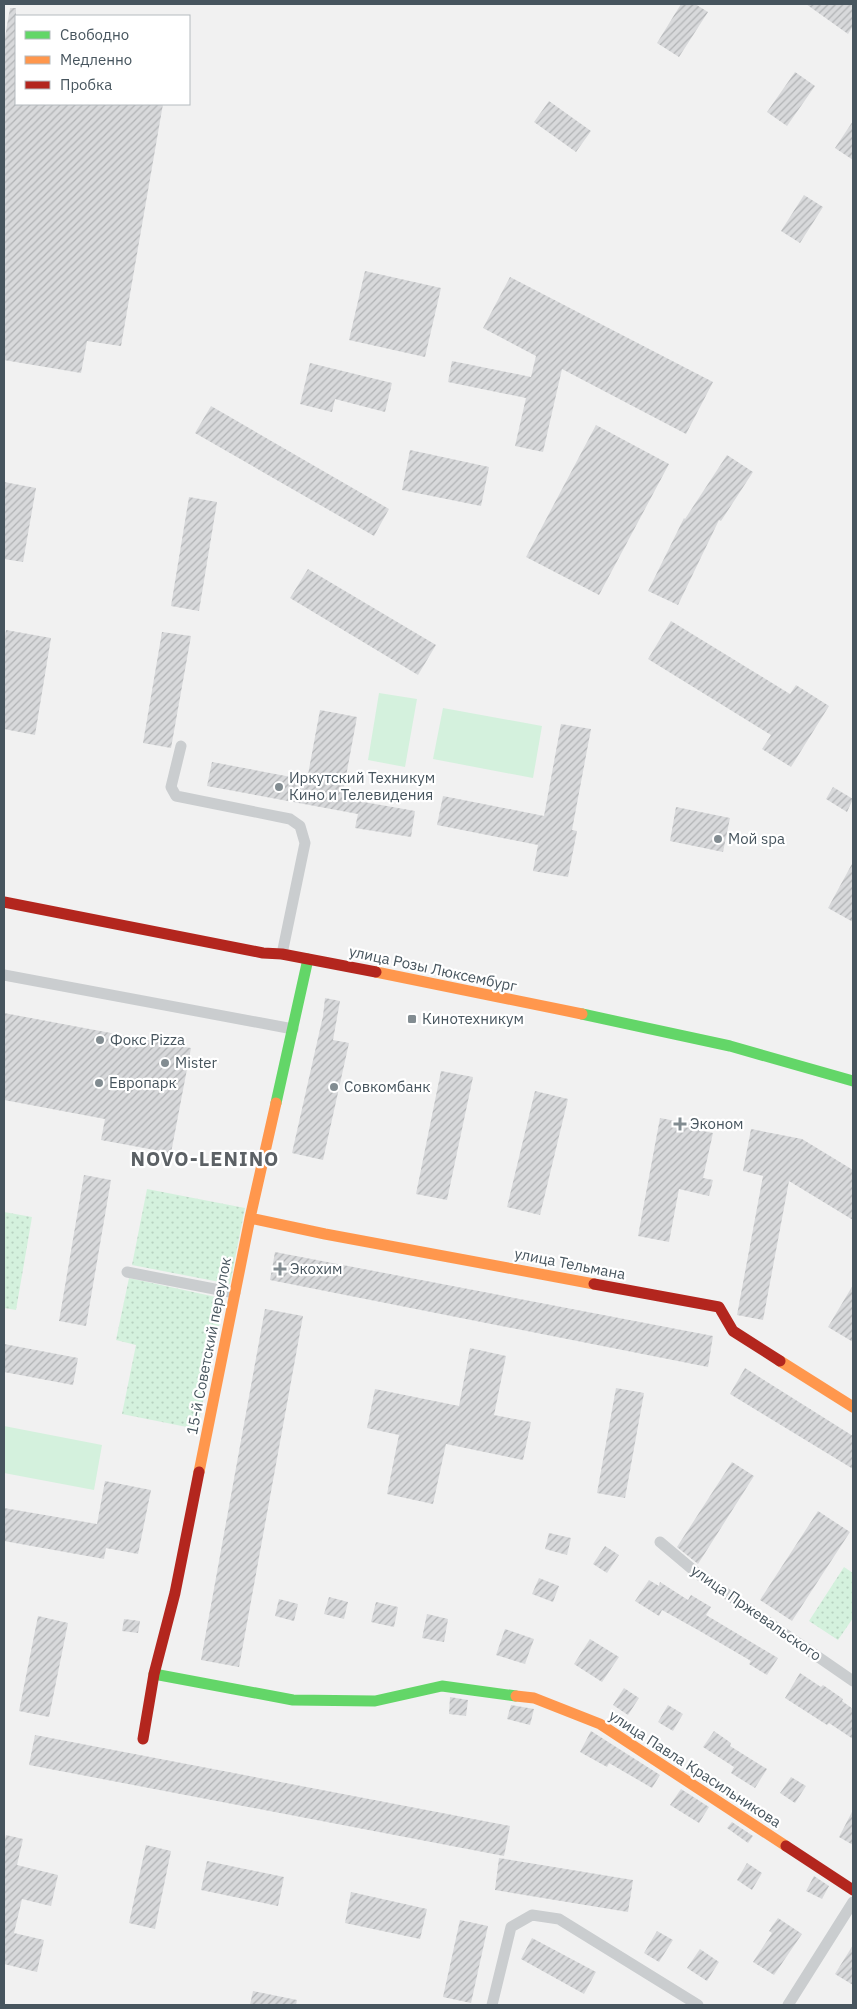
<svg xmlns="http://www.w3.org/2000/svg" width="857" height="2009" font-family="'IBM Plex Sans',sans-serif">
	<defs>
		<pattern id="park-dots" width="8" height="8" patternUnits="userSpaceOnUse" patternTransform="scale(1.25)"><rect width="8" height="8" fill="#d4f1dd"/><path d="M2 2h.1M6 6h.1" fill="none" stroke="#b7d1c0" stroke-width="1.8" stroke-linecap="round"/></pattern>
		<pattern id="building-hatch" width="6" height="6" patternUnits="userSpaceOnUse" patternTransform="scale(1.25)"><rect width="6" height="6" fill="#d8d9db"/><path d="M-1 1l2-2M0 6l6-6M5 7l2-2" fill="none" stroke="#b1b3b5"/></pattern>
	</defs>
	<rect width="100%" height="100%" fill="#f1f1f1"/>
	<!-- park -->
	<path fill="url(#park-dots)" d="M147,1189L245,1208L230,1284L132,1265Z
		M4,1212L32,1217L16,1310L4,1308Z
		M129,1278L225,1299L197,1429L122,1414L136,1345L116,1340Z
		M844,1567L853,1573V1618L838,1640L809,1621Z"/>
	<!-- pitch -->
	<path fill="#d4f1dd" d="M379,693L417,699L405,767L368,760Z
		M443,708L542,726L533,778L433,759Z
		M4,1426L102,1445L94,1490L4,1473Z"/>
	<!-- building -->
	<path fill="url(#building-hatch)" d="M681,4H695L708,12L679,57L657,43Z
		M806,4H853V26L848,34Z
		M10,8H16V104H163L121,346L87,341L81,373L4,360V43Z
		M795,72L815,86L787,126L767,112Z
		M549,101L591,131L576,152L534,122Z
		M853,121V160L835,148Z
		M804,195L823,207L800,243L781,231Z
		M365,271L441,288L425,357L349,340Z
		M510,277L713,382L686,434L562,369L543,452L515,446L526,398L448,382L452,361L531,377L536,356L483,328Z
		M310,363L392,383L385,412L335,399L332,412L300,404Z
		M211,406L389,509L374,536L195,433Z
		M596,425L669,464L599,595L526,557Z
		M410,450L489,467L481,506L402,490Z
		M727,455L753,472L721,521L719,520L678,605L648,591L684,518L685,519Z
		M4,482L36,488L23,562L4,559Z
		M189,497L217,502L199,611L171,606Z
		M308,569L436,645L418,675L290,598Z
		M671,621L790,694L796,685L829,706L791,767L762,749L771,735L648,659Z
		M6,630L51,638L35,735L4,729V642Z
		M162,632L191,636L171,748L143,743Z
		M320,710L357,717L344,787H349L347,799L415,811L411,837L355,828L358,814L207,786L212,762L307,780Z
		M561,724L591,729L572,830L577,831L568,877L533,871L538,845L437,825L443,796L544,816Z
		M833,787L853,799L847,812L826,799Z
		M676,807L730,818L723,852L670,841Z
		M853,862V922L828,908Z
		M325,998L340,1001L333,1040L349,1043L323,1160L292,1153L323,1016Z
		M4,1013L191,1048L171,1153L101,1140L105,1119L4,1100Z
		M441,1071L473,1077L447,1200L416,1194Z
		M535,1091L568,1099L540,1215L507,1207Z
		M660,1118L691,1124L690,1128L713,1133L703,1178L713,1180L709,1196L679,1189L669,1242L638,1236Z
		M751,1129L802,1139L853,1170V1220L789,1181L763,1320L737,1315L763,1176L743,1171Z
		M84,1175L111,1180L86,1326L59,1321Z
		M275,1252L713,1336L708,1367L270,1280Z
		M853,1285V1342L828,1327Z
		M265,1309L303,1316L239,1667L201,1660Z
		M4,1344L78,1358L73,1385L4,1372Z
		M470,1348L506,1356L494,1415L531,1422L523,1460L446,1444L433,1504L387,1494L399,1435L367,1428L375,1389L459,1406Z
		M745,1368L853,1436V1469L730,1394Z
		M616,1388L644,1393L625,1498L597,1493Z
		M732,1462L754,1476L698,1564L677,1547Z
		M105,1481L151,1490L138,1554L106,1548L104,1559L4,1541V1508L97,1524Z
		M818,1511L850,1532L792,1621L760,1600Z
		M549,1533L571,1538L567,1555L545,1549Z
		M605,1546L619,1555L607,1573L593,1564Z
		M539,1578L559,1586L553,1602L532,1594Z
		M649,1580L659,1586L660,1582L688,1600L691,1595L711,1607L706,1615L778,1658L767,1675L749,1664L751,1661L698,1630L662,1610L659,1616L635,1601Z
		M329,1597L348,1602L344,1619L324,1614Z
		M279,1599L298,1604L294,1621L275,1616Z
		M376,1602L398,1607L394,1627L371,1622Z
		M427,1614L448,1619L444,1642L422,1638Z
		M38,1616L68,1623L49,1717L19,1711Z
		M124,1619L140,1621L138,1633L122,1631Z
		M505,1629L534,1639L525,1664L496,1655Z
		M590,1639L619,1657L602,1682L574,1664Z
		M800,1673L821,1687L823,1685L843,1699L842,1701L853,1709V1739L829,1723L827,1725L785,1698Z
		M624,1688L639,1698L628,1715L613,1705Z
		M450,1697L468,1700L466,1716L449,1714Z
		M511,1705L534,1709L530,1725L507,1719Z
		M668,1705L683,1714L673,1731L658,1722Z
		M591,1731L660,1775L652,1788L609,1763L607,1767L580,1752Z
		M714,1731L731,1743L730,1746L767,1769L755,1788L731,1773L734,1767L703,1747Z
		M35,1735L510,1826L504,1856L29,1765Z
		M791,1777L806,1786L795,1803L780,1793Z
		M681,1789L709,1807L699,1823L670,1805Z
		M853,1810V1845L839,1837Z
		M732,1822L753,1836L748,1843L727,1828Z
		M6,1835L23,1839L17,1865L58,1875L51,1906L22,1899L14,1933L44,1940L37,1972L4,1964V1846Z
		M146,1845L171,1851L155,1929L129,1923Z
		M499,1858L633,1880L628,1912L495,1890Z
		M207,1861L284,1877L278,1906L201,1890Z
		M747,1863L762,1873L752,1890L737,1880Z
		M814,1876L829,1886L822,1899L806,1891Z
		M351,1892L427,1909L420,1939L345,1923Z
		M778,1918L802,1934L774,1975L753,1962L772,1933L769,1931Z
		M460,1920L488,1926L471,2003L443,1997Z
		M657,1931L673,1940L659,1962L644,1953Z
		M532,1938L596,1972L584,1994L521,1959Z
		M853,1945V1985L835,1974Z
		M700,1949L719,1962L707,1981L687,1968Z
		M253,1991L297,2000L296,2005H250Z"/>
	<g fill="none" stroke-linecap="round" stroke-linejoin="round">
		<!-- street -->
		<path stroke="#cacdcf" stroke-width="11" d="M181,746L171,787L176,796L290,819L300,826L305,843L282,954
			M4,975L293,1029
			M127,1272L235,1293
			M660,1542L698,1574L853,1681
			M492,2005L511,1927L532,1915L559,1919L698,2005
			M788,2005L853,1902"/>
		<!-- fast -->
		<path stroke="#63d668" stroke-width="11" d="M582,1014L730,1046L853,1081
			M276,1103L308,959
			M154,1674L293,1700L375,1701L442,1686L516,1696"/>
		<!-- slow -->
		<path stroke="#ff974d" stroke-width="11" d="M376,972L582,1014
			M250,1218L325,1234L594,1284
			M780,1361L853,1407
			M199,1472L250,1218L276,1103
			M516,1696L534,1698L600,1724L786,1846"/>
		<!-- jam -->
		<path stroke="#b3261e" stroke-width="11" d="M4,902L263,953L282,954L376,972
			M594,1284L719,1307L733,1331L780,1361
			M143,1739L154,1674L175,1593L199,1472
			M786,1846L853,1890"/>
	</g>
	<!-- markers -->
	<g fill="#828c91" stroke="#fff" stroke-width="2">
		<circle cx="279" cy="787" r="5"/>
		<circle cx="718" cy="839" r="5"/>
		<rect x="407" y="1014" width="10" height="10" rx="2.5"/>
		<circle cx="100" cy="1040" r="5"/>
		<circle cx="165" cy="1063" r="5"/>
		<circle cx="99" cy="1083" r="5"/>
		<circle cx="334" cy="1087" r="5"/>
		<path d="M677.5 1116.5h5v5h5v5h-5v5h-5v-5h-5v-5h5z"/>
		<path d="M277.5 1261.5h5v5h5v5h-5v5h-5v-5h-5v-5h5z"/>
	</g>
	<g text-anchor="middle" stroke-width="4.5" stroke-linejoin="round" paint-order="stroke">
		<!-- poi labels -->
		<g font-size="15" fill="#47555e" stroke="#fff" text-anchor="start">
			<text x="289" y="783">Иркутский Техникум<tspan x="289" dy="17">Кино и Телевидения</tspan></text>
			<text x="728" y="844">Мой spa</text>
			<text x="422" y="1024">Кинотехникум</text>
			<text x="110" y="1045">Фокс Pizza</text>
			<text x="175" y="1068">Mister</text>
			<text x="109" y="1088">Европарк</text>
			<text x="344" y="1092">Совкомбанк</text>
			<text x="690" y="1129">Эконом</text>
			<text x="290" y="1274">Экохим</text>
		</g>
		<!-- street labels -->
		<g font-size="15" fill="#47555e" stroke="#fff">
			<text transform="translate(433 969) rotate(12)" y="5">улица Розы Люксембург</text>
			<text transform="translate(570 1264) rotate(11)" y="5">улица Тельмана</text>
			<text transform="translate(209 1346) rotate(-79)" y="5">15-й Советский переулок</text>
			<text transform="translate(756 1613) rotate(35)" y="5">улица Пржевальского</text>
			<text transform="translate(695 1769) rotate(33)" y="5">улица Павла Красильникова</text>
		</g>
		<!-- district labels -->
		<g font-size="20" font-weight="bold" letter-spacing="1" fill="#5c6165" stroke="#fff">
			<text x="205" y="1166">NOVO-LENINO</text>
		</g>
	</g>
	<!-- border -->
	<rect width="857" height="2009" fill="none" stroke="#47555e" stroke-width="10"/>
	<!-- legend -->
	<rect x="15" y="15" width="175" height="90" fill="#ffffff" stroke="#b5bbbf"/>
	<rect x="25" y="31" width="25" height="8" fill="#63d668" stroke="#b5bbbf"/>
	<text x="60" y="40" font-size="15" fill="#47555e">Свободно</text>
	<rect x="25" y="56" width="25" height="8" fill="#ff974d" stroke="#b5bbbf"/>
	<text x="60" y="65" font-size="15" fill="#47555e">Медленно</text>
	<rect x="25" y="81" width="25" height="8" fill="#b3261e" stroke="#b5bbbf"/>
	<text x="60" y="90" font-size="15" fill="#47555e">Пробка</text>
</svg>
